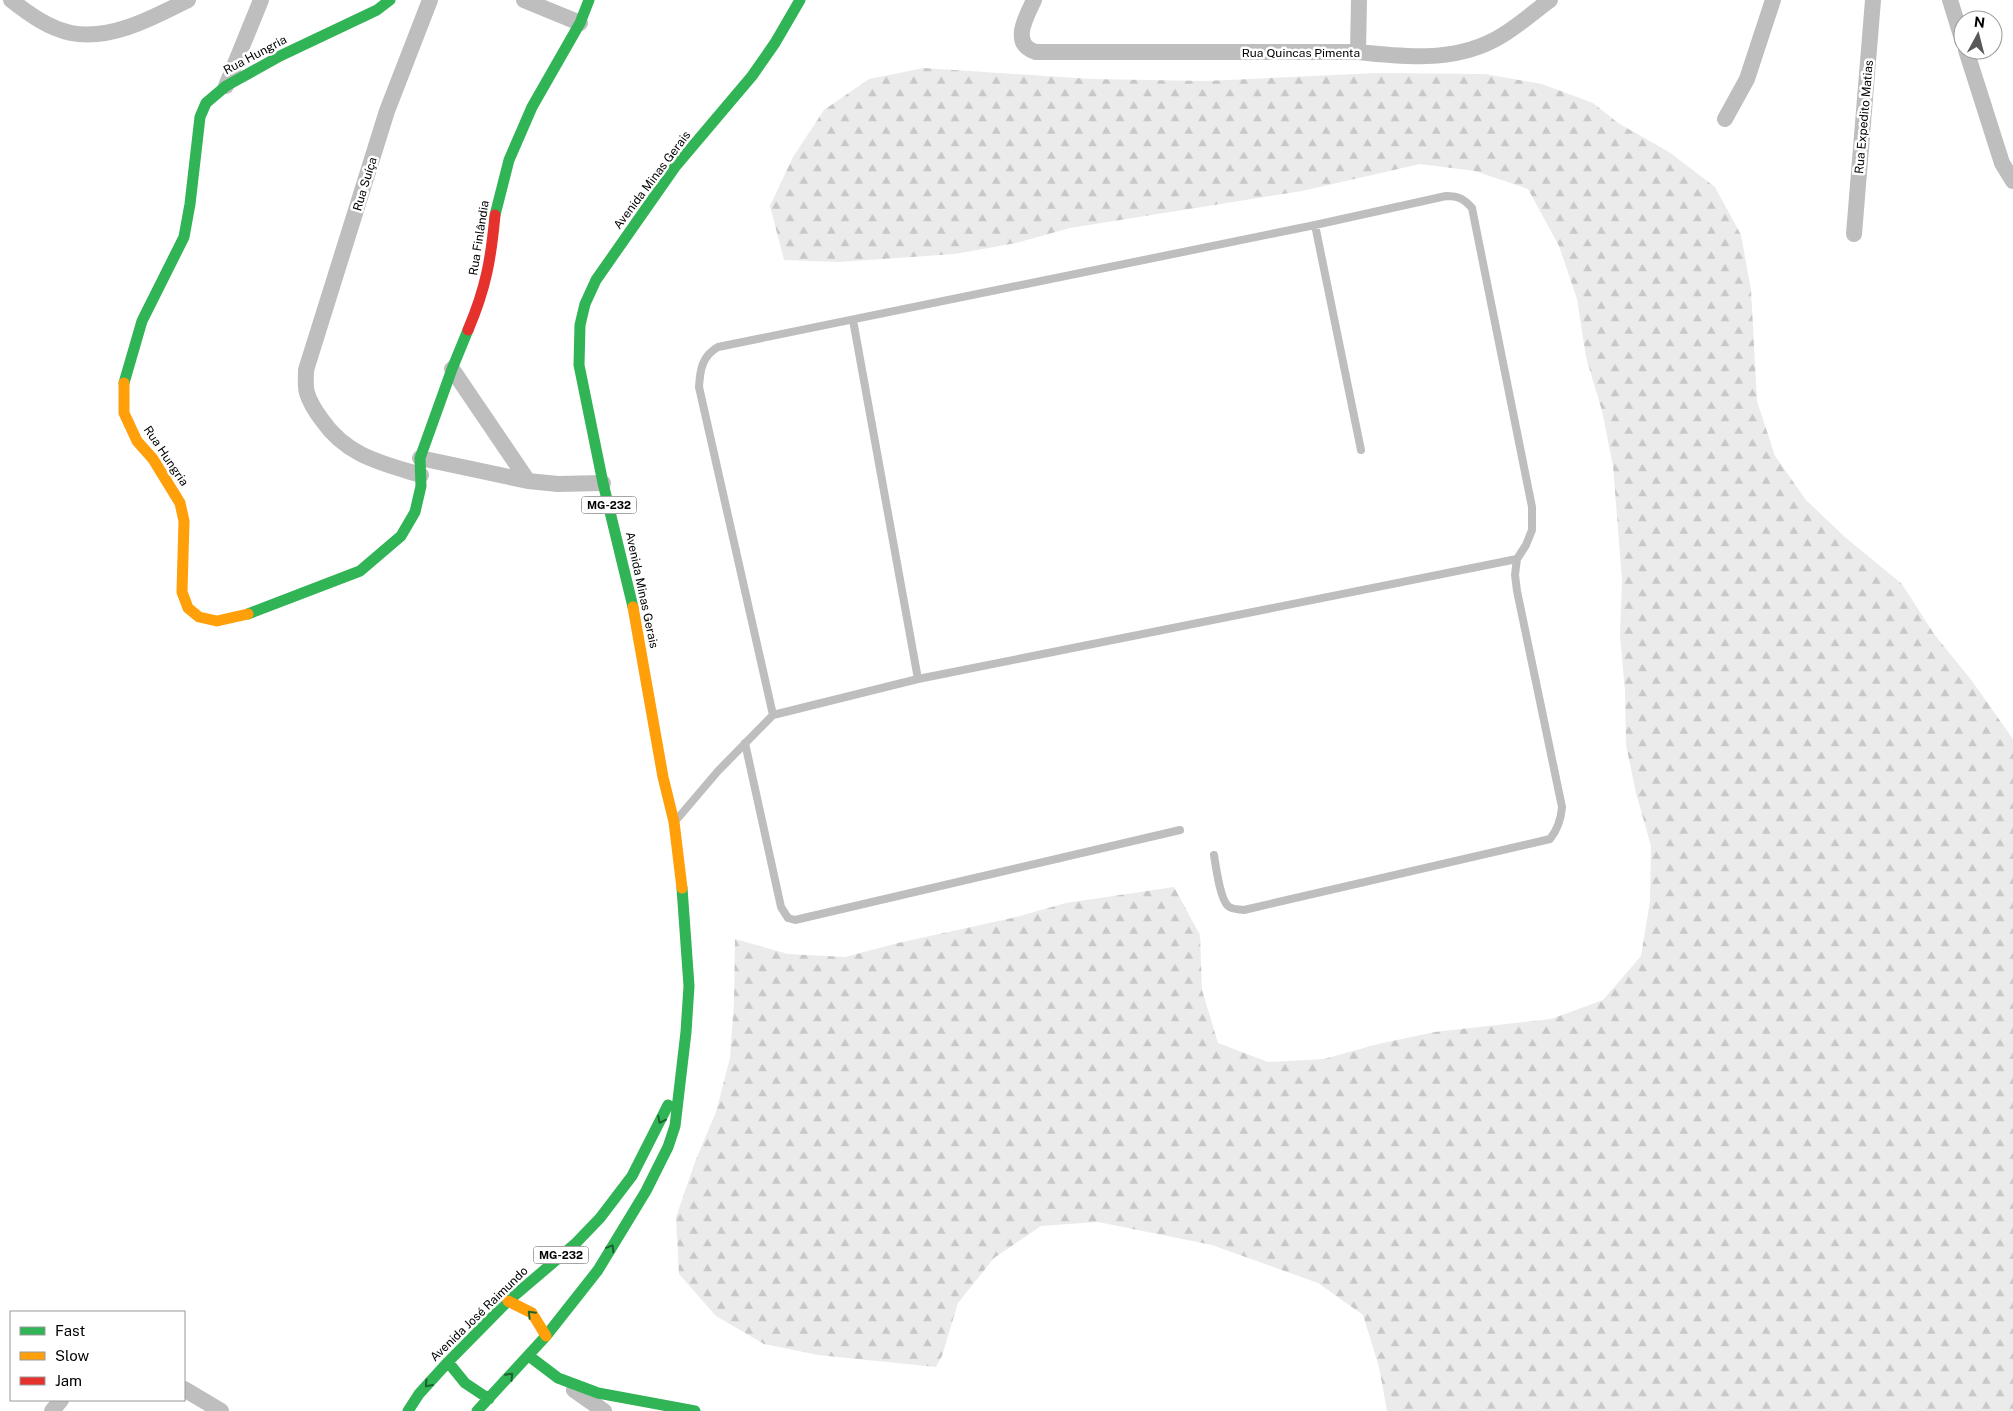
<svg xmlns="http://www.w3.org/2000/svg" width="2013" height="1411" font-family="'Public Sans',sans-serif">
	<defs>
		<pattern id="forest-firs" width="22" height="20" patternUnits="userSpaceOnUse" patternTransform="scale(1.25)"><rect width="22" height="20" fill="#ebebeb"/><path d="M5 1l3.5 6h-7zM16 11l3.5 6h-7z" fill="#c8c8c8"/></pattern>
	</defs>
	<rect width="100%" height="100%" fill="#fff"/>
	<!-- forest -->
	<path fill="url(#forest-firs)" d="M924,68L1091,79L1206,81L1376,73L1485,74L1542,84L1593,103L1618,123L1669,152L1715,187L1741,235L1751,290L1757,401L1775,456L1806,500L1846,538L1902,584L1934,634L1972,681L2013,739V1411H1387L1379,1367L1363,1315L1318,1283L1212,1245L1098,1222L1041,1226L994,1258L958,1303L942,1356L936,1367L818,1355L764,1344L716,1316L679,1274L676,1217L695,1162L716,1112L730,1058L734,1001L735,939L788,954L845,957L898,943L1012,918L1066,903L1174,887L1200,935L1202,990L1218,1043L1268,1062L1324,1059L1378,1044L1435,1032L1551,1019L1603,1000L1641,956L1650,901L1651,846L1636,793L1626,745L1625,691L1620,635L1622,580L1613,466L1602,411L1586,357L1577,299L1559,246L1528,189L1475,171L1420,164L1302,191L1070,228L1016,243L955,254L839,262L784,260L770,206L793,157L824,110L869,79Z"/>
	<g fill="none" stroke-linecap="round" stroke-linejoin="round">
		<!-- lane -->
		<path stroke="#bebebe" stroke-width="8" d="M1315,225L1361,450
			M853,320L918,679
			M773,715L699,387C700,370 702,356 718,347L1315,225L1446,196C1459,196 1464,199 1472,208L1532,507V530L1526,545L1517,559L1515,575L1517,591L1562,807C1561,820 1558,829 1550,839L1244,910C1238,909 1233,910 1228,906C1220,899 1216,867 1214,855
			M745,743L781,907L788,918L795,920L1180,830
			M678,818L718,771L773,715L918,679L1517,559"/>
		<!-- street -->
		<path stroke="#bebebe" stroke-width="16" d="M11,0C29,14 48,28 71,33C111,41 154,17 188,0
			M524,0L580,23
			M1034,0C1026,17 1010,44 1036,52H1358C1404,57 1452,62 1494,40C1514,30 1532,13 1550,0
			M1950,0L1963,42
			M1966,50L2002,163L2013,181
			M1358,52L1359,0
			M226,86L261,0
			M1725,119L1747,79L1773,0
			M1854,234L1873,0
			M452,369L528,481
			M420,458L528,481L558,484L603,483
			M421,475C381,463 347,456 322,420C316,412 310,403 307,393C305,387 306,377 306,370L387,111L430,0
			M184,1389L221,1411
			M574,1390L604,1411
			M52,1411L61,1400"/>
		<!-- fast -->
		<path stroke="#30b455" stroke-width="11" d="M495,215L509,160L532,107L580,23L589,0
			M124,383L142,321L184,237L190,204L200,117L206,103L226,86L280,56L377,10L390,0
			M633,607L603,483L579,365L580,325L585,304L596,280L675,167L752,76L775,43L800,0
			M248,614L360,571L401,536L415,512L421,486L420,458L452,369L468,330
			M529,1356L558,1378L598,1393L695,1411
			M448,1362L465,1383L489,1399
			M408,1411L419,1394L448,1362L508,1301L575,1244L600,1218L632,1176L668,1105
			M477,1411L546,1336L598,1270L646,1191L668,1147L675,1126L686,1032L689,986L682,888"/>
		<!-- slow -->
		<path stroke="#ff9f0a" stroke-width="11" d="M124,383V413L137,441L153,459L180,503L184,521L182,592L188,608L199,617L217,621L248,614
			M633,607L663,777L674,822L682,888
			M508,1301L532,1313L546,1336"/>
		<!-- jam -->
		<path stroke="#e5322d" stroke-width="11" d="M468,330C486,288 491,259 495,215"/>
	</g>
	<!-- one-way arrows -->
	<defs><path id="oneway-chevron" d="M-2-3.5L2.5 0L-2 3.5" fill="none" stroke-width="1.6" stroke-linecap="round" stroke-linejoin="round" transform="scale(1.25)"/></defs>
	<g stroke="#1a632f">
		<use href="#oneway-chevron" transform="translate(661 1120) rotate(116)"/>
		<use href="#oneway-chevron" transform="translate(611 1248) rotate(-59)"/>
		<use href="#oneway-chevron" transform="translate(531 1314) rotate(-135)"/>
		<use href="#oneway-chevron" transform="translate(510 1376) rotate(-47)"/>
		<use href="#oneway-chevron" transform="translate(428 1384) rotate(132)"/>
	</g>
	<g text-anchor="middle" stroke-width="5" stroke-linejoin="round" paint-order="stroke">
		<!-- shield labels -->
		<g fill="#fff" stroke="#4c4c4c" stroke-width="1">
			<rect x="581.5" y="496.5" width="55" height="17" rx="4"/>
			<rect x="533.5" y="1246.5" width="55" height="17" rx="4"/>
		</g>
		<g font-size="11" font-weight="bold" fill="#000">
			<text x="609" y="509">MG-232</text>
			<text x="561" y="1259">MG-232</text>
		</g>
		<!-- street labels -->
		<g font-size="12" fill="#000" stroke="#fff">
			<text x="1301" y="57">Rua Quincas Pimenta</text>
			<text transform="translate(255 55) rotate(-28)" y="4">Rua Hungria</text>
			<text transform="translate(1864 117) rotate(-85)" y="4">Rua Expedito Matias</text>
			<text transform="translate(652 180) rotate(-53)" y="4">Avenida Minas Gerais</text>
			<text transform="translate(365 184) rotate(-73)" y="4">Rua Suíça</text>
			<text transform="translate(479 238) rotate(-81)" y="4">Rua Finlândia</text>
			<text transform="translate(166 456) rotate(56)" y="4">Rua Hungria</text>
			<text transform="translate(642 590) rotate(78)" y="4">Avenida Minas Gerais</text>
			<text transform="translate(479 1314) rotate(-44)" y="4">Avenida José Raimundo</text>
		</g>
	</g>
	<!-- legend -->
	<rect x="10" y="1311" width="175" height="90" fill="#ffffff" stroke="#999999"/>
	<rect x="20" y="1327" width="25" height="8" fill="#30b455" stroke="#999999"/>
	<text x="55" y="1336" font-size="15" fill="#000000">Fast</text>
	<rect x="20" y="1352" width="25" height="8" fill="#ff9f0a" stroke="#999999"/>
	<text x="55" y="1361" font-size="15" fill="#000000">Slow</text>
	<rect x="20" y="1377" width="25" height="8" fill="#e5322d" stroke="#999999"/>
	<text x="55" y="1386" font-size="15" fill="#000000">Jam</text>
	<!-- north arrow -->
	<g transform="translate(1978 35) rotate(7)"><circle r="24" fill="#ffffff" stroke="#999999"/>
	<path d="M0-4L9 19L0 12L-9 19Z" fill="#595959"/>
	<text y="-8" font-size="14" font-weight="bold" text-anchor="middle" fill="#000000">N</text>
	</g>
</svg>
